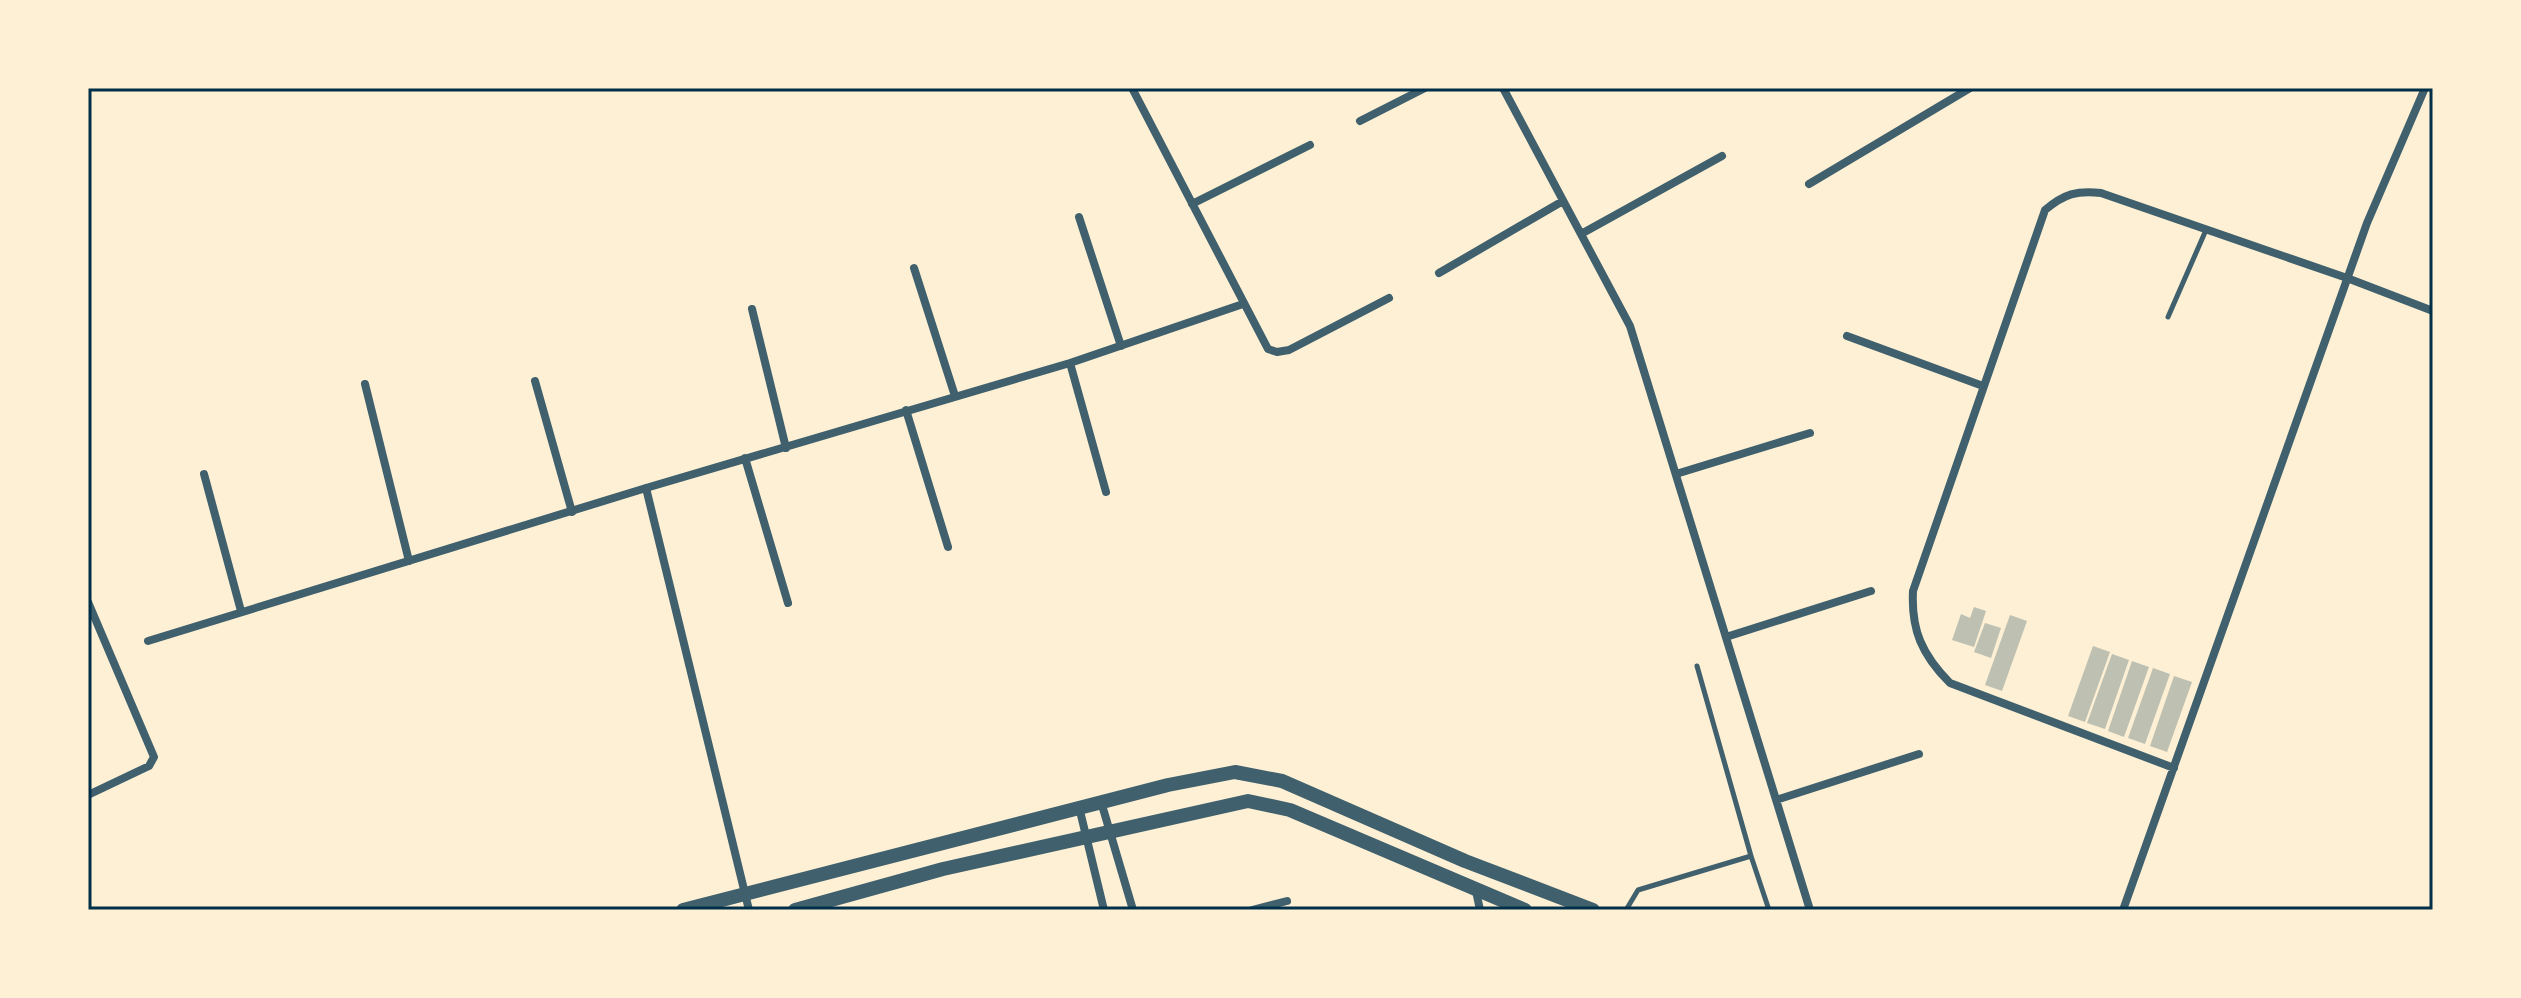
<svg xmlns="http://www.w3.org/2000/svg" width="2521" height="998" font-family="Rubik,sans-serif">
	<rect width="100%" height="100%" fill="#fdf0d5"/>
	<!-- building -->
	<path fill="#bec0b2" d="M1974,607L1986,611L1974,647L1952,640L1961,614L1970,618Z
		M2010,615L2027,621L2002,691L1985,685Z
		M1985,623L2001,628L1991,658L1974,652Z
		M2093,646L2110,652L2085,722L2068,716Z
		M2112,654L2129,660L2105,729L2087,723Z
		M2132,661L2149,667L2124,737L2108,731Z
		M2153,668L2170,674L2145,744L2128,738Z
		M2174,676L2192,682L2167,752L2150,746Z"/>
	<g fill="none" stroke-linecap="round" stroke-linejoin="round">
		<!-- service -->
		<path stroke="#3f606c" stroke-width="5" d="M2168,317L2206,230
			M1751,856L1769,910
			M1626,910L1638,890L1751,856L1697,666"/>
		<!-- minor -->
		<path stroke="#3f606c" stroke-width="8" d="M1132,88L1268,349L1277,352L1289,350L1389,298
			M1503,88L1630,326L1810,910
			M1360,121L1425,88
			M1809,184L1970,88
			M1192,204L1310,145
			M1079,217L1121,346
			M1581,234L1722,156
			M914,268L955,396
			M1439,273L1563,201
			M752,309L786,448
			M1847,336L1983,386
			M1070,363L1106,492
			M535,381L572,512
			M365,384L409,561
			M906,410L948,547
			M745,458L788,603
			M204,474L241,611
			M1676,474L1810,433
			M646,488L749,910
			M88,602L154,757L149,766L88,795
			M1726,637L1871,591
			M148,641L646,488L1070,363L1243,304
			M2174,768L1950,683C1922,655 1911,630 1913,591L2045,210C2064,194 2077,190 2101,193L2347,278L2433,311
			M1776,800L1919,754
			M1102,805L1133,910
			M1080,811L1104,910
			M1476,891L1480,910
			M1252,910L1287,901
			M2123,910L2367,223L2425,88"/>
		<!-- tertiary -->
		<path stroke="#3f606c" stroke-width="14" d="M683,910L1168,785L1235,772L1282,781L1465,861L1593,910
			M795,910L943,869L1248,801L1290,810L1525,910"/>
	</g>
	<!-- border -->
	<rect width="2521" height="998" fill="none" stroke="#fdf0d5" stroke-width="180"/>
	<rect x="90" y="90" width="2341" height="818" fill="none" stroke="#003049" stroke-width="3"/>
</svg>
